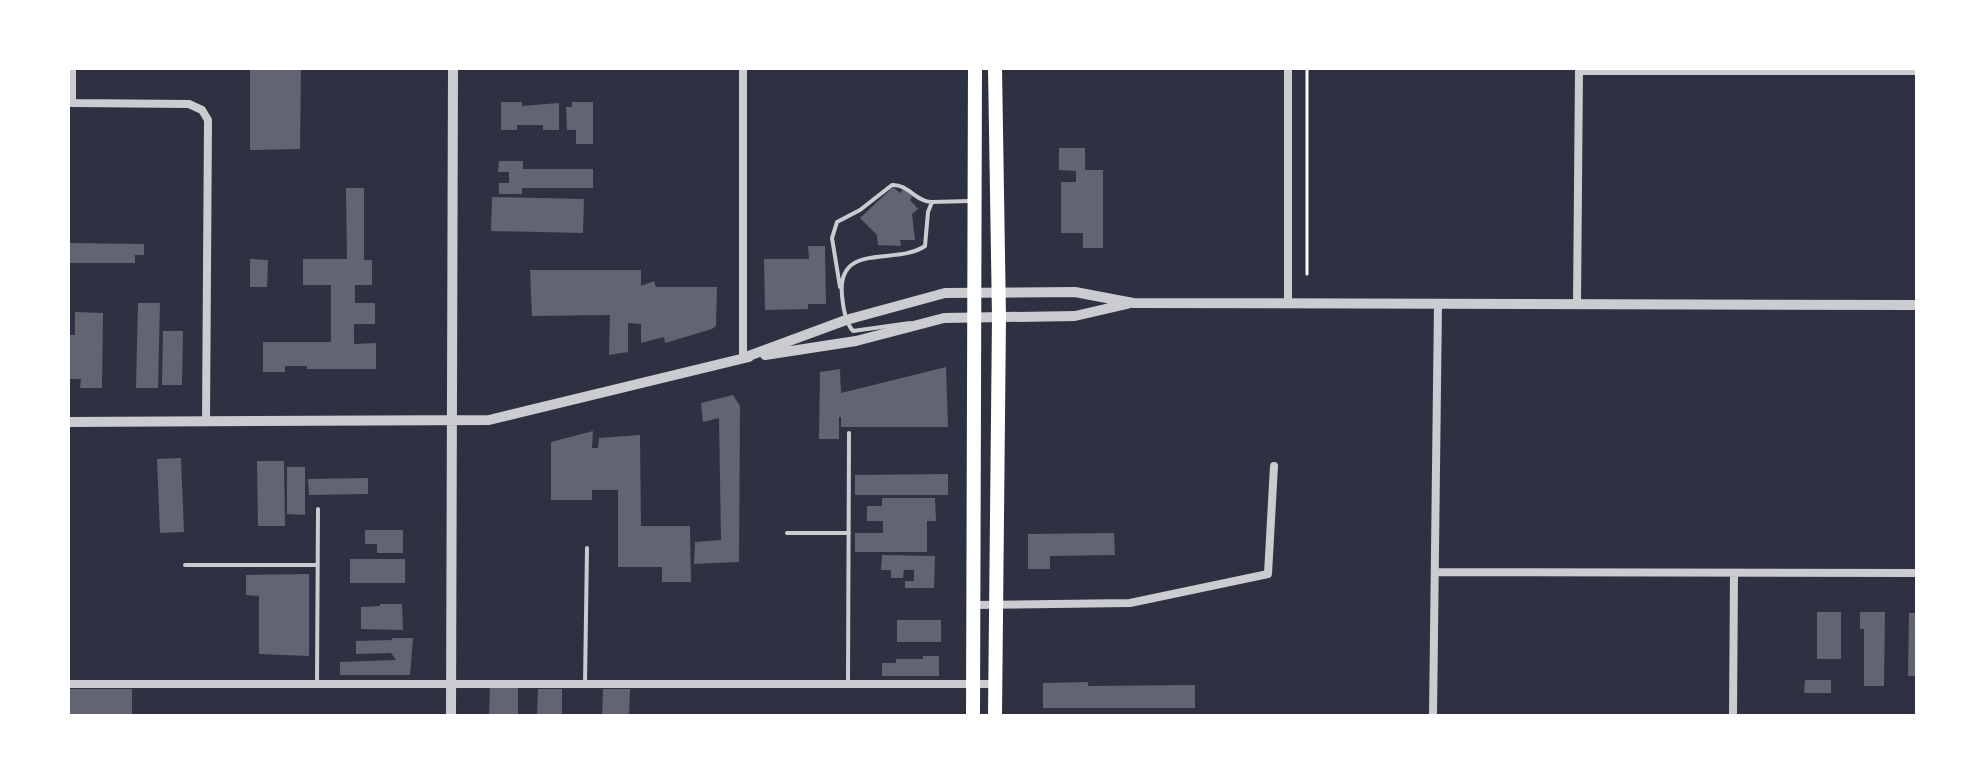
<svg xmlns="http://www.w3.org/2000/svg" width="1985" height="784" font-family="'PT Sans Narrow',sans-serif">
	<rect width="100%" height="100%" fill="#2d3142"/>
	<!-- building -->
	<path fill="#626471" d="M276,68H301L300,149L250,150V69Z
		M501,102H522V106L559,103V130H543V125H517V130H501Z
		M572,102H593V144H576V130H567L566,107H572Z
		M1059,148H1085V170H1103V248H1083V233H1061V182H1076V171L1059,170Z
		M499,161H523V169H593V188H522V194H499V183H509V172H498Z
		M893,187L900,193L904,188L912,197L910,200L918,209L912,214L915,240H900L901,246L878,245L877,235L860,218Z
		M346,188H364V260H372V285H355V303H375V324H354V344L376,343V369H307V366H285V372H263V342H331V285H303V259H347Z
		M492,197L584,199L583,233L491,231Z
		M68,243L144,244V255H135V263H68Z
		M808,246H825L826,304H808V309L765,310L764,259H809Z
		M250,259L268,260L267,287H250Z
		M530,270H641V286L654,281L656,287H717L716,326L712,329L665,343L664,337L641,343V324L628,323V352L609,355L610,315L532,316Z
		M138,303H160L158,388H136Z
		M75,312L103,313L102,388H80L81,379H68V335H75Z
		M163,331H183L182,385H162Z
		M946,367L948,427H841V417H839V439H819L820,372L840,369L841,393Z
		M733,395L740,406L739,562L694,564L695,542L721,540L719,418L703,422L701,403Z
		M593,431L592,448H598L599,438L640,435L641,526H690L691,582H662V567H618V490H592V500H551V442Z
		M181,458L184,532L160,533L157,459Z
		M257,461H284L285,526H258Z
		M287,467H305V515L287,514Z
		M948,474V495H855V475Z
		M368,478V494L309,495L308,479Z
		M882,498H935L936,521H927V552H855V533H883V521H867V506H882Z
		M365,530H403V553H377V544H365Z
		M1114,533L1115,555L1050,556V569H1028V534Z
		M882,555L935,556L934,588H905V581H914V570H904L903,578H891V570H881Z
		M350,559H405V583H350Z
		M309,574V656L259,654V596L246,595V575Z
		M380,604H402L403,630L361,629V607L380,606Z
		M1817,612H1841V659H1817Z
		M1860,612H1885L1884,686H1864V629H1860Z
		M1909,613H1917V676H1908Z
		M897,620H941V642H897Z
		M392,638H413L410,675H340V662L396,660L391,653L356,654V641L392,640Z
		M923,656H939V676H882V663H896V659H923Z
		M1805,680H1831V693H1804Z
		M1088,682V686L1195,685V708H1043V683Z
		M490,687H518V716H489Z
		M68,689H132V716H68Z
		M538,689H562V716H537Z
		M603,689H630L629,716H602Z"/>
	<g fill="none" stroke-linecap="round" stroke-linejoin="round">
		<!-- path -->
		<path stroke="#fff" stroke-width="3" d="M1307,274V68"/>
		<!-- service -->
		<path stroke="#caccd0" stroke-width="4" d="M840,287L832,238L837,222L860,210L892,185C908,184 915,201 931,202
			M910,323L853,331C845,322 843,307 842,295C837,241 896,266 925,246L928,212L932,202L971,201
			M787,533H849
			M185,565H317
			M317,682L318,509
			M848,682L849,433
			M585,684L587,548"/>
		<!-- minor -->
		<path stroke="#caccd0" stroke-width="8" d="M72,68V103L189,104L202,110L208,120L206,422
			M1579,71H1917
			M1288,303V68
			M1577,304L1579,68
			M743,358V68
			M1435,572L1917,573
			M974,605L1130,603L1268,574L1274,466
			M68,684H995
			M1433,716L1438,304
			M1733,716L1734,573"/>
		<!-- tertiary -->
		<path stroke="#caccd0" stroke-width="10" d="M765,355L856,341L944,318L1075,316L1127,304
			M743,358L846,320L945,293L1075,292L1133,303L1917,305
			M68,422L489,420L749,357
			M451,716L453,68"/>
		<!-- trunk -->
		<path stroke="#fff" stroke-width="14" d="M973,716L975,68
			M995,716L999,317L995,68"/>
	</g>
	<!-- border -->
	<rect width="1985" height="784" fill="none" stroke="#ffffff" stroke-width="140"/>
</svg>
